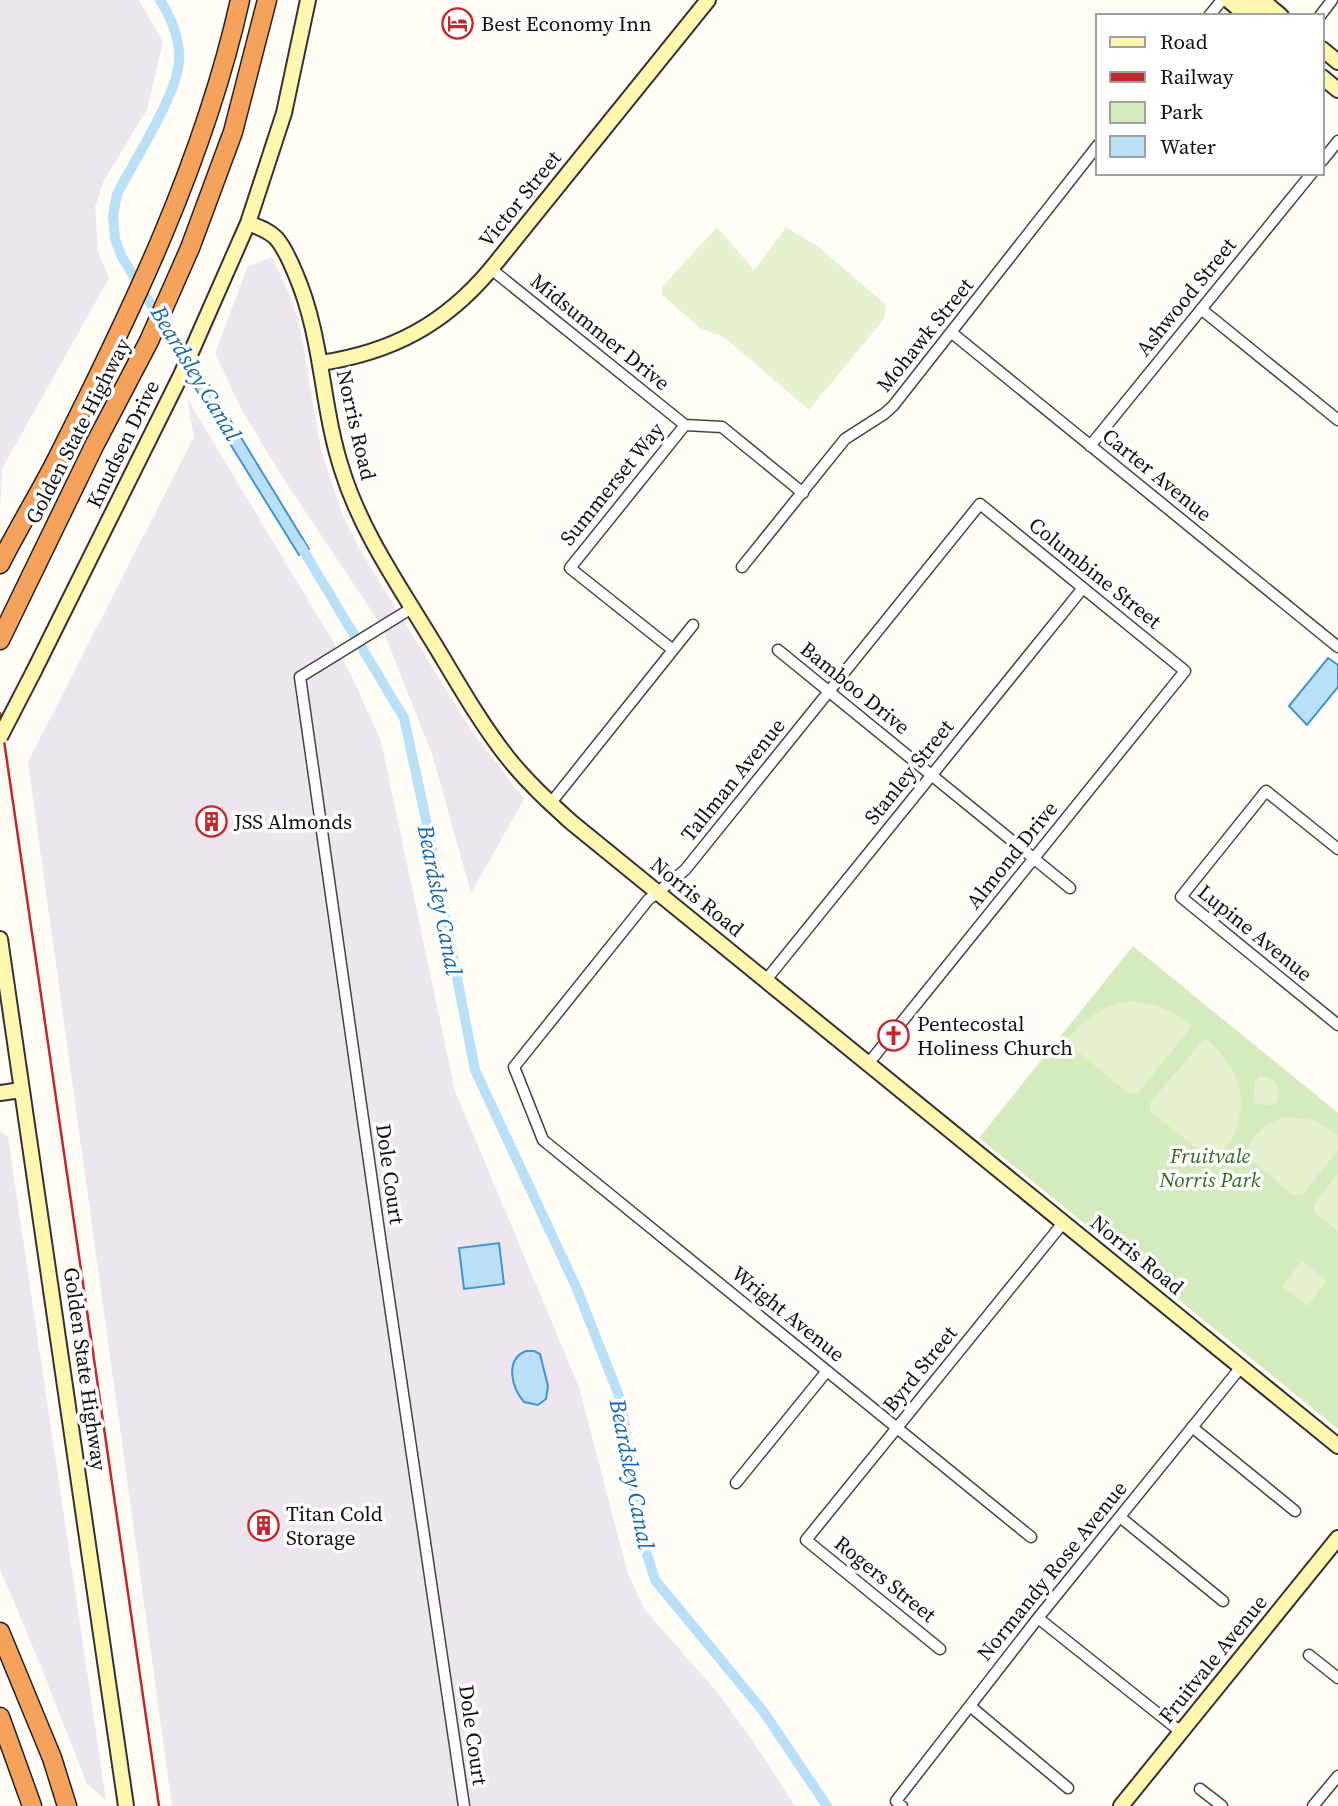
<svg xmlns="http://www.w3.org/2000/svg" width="1338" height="1806" font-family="'Source Serif 4',serif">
	<rect width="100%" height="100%" fill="#fffdf5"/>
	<!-- industrial -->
	<path fill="#eee6ef" d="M0,0H139L163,42L147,110L104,180L95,207L98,252L109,278L2,469L0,511Z
		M272,257L293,302L302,338L321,450L343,516L362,553L471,730L524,799L471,893L432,754L381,625L283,478L241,409L215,353L248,266Z
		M187,398L334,643L351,675L381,741L455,1091L579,1387L628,1574L645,1610L717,1692L753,1741L795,1806H172L28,762L194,437Z
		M0,1131L8,1137L106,1800L87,1784L40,1664L0,1569Z"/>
	<!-- green -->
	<path fill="#d5ebbd" d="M1133,946L1338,1113V1429L979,1138Z"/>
	<!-- pitch -->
	<path fill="#e6f2cf" d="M717,227L754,270L786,227L820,248L884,303L886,308L884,319L809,410L725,338L700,328L662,295V287Z
		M1134,1001C1157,1004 1174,1011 1192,1026L1138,1093H1128L1065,1041C1085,1020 1104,1003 1134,1001Z
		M1205,1038C1234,1063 1250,1094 1235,1132C1230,1146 1222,1153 1208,1157L1151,1112L1150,1103Z
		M1259,1077L1269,1078L1276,1083L1279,1095L1277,1103L1272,1105L1256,1104L1254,1102L1255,1082Z
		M1285,1117L1314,1120L1338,1135V1150L1302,1195H1293L1246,1155C1252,1134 1265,1123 1285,1117Z
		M1338,1174V1231L1314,1212V1204Z
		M1302,1261L1327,1281L1307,1306L1282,1286Z"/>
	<!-- water -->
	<path fill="#b9e0f7" stroke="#3f96cf" stroke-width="2" d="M184,344L309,549L299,555L173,352Z
		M1328,658L1338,665V687L1307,725L1289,706Z
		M499,1243L504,1284L464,1289L459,1248Z
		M526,1351H534L540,1354L548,1386L546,1399L538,1405L524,1402C512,1388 504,1360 526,1351Z"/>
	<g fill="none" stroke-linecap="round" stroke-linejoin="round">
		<!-- canal -->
		<path stroke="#b9e0f7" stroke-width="10" d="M160,0C172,19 180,39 179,61C178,93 133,163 117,194L113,215L115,239L122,257L183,357
			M299,543L404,718L428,829L475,1070L577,1289L621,1401L641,1535L655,1580L763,1711L827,1806"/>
		<defs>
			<path id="street" d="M1209,16L1222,0
				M1320,16L1332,0
				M1322,161L1338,141
				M491,269L685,425
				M1201,309L1338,420
				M952,333L1338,647
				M685,425L722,427L803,493
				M1090,446L1312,173
				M742,567L845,439L884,414L893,406L1098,145
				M412,608L300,677L380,1238L464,1806
				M673,650L570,568L685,425
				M778,650L1070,888
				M550,804L693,625
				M1338,849L1266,791L1181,897L1338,1025
				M766,980L1083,588
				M868,1064L1185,671L980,504L685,870L648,900L514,1067L543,1140L1031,1537
				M1192,1427L1295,1511
				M736,1483L827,1371
				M1120,1517L1223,1601
				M1038,1618L1181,1732
				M940,1649L806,1540L1063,1223
				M1309,1655L1338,1678
				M970,1706L1068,1788
				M1200,1789L1222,1806
				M902,1806L896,1801L1038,1618L1241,1367
				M1313,1806L1338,1776"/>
			<path id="secondary" d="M1228,0L1247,16
				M1244,0L1265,16
				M1262,0L1281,16
				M1322,49L1338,62
				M1322,77L1338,90
				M248,223C258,227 268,230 276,238C285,248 291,263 296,275C323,338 321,406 342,470C360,528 394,578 425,629C452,672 477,719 508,758C527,782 549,802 571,822L1338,1446
				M321,363C392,352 444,325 491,269L708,0
				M34,671L181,375L248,223L284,113L308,0
				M0,939L126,1806
				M0,1093L21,1090
				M1121,1806L1338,1538"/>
			<path id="highway" d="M0,564C18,528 40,493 58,457C132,310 204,161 240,0
				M0,640L95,444L149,341L190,248L233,132L267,0
				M0,1632L52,1758L67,1806
				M0,1717L32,1806"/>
		</defs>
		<!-- street casing -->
		<use href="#street" stroke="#444" stroke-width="13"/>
		<!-- secondary casing -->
		<use href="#secondary" stroke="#333" stroke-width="18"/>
		<!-- highway casing -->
		<use href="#highway" stroke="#222" stroke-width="21"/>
		<!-- street -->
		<use href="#street" stroke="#fff" stroke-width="10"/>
		<!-- secondary -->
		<use href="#secondary" stroke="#fff6b0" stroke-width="14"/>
		<!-- highway -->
		<use href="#highway" stroke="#f5a25d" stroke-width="18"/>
		<!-- rail -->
		<path stroke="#c4262e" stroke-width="2.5" d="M0,713L159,1806"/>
		<defs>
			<path id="secondary-bridge" d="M0,737L34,671"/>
		</defs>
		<!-- secondary-bridge casing -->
		<use href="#secondary-bridge" stroke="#333" stroke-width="18" stroke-linecap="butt"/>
		<!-- secondary-bridge -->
		<use href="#secondary-bridge" stroke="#fff6b0" stroke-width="14"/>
	</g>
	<!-- icons -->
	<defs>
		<symbol id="hotel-ring" viewBox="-11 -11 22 22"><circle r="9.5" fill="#fff" stroke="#c4262e" stroke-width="1.5"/><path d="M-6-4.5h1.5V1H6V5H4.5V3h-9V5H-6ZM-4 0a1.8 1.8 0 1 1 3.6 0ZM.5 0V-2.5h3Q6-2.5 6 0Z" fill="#c4262e"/></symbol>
		<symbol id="building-ring" viewBox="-11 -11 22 22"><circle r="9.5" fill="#fff" stroke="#c4262e" stroke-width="1.5"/><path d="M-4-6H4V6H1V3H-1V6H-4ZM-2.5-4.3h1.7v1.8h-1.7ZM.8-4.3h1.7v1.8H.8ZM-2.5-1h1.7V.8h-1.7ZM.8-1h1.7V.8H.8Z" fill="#c4262e"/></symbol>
		<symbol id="church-ring" viewBox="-11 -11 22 22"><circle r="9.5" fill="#fff" stroke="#c4262e" stroke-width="1.5"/><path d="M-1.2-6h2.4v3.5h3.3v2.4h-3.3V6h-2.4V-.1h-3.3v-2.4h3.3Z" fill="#c4262e"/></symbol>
	</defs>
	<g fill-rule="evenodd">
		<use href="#hotel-ring" x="440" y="6" width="35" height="35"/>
		<use href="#building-ring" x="194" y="804" width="35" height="35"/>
		<use href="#church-ring" x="876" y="1018" width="35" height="35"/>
		<use href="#building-ring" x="246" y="1508" width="35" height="35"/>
	</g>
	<g text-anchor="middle" stroke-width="7" stroke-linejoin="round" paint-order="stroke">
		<!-- poi labels -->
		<g font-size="21" fill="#111" stroke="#fff" text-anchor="start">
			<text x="481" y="31">Best Economy Inn</text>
			<text x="234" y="829">JSS Almonds</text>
			<text x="917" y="1031">Pentecostal<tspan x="917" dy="24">Holiness Church</tspan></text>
			<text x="286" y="1521">Titan Cold<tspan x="286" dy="24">Storage</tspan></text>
		</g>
		<!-- street labels -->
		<g font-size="21" fill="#111" stroke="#fff">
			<text transform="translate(520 199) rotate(-51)" y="7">Victor Street</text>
			<text transform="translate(1186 297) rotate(-51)" y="7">Ashwood Street</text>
			<text transform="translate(600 332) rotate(39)" y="7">Midsummer Drive</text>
			<text transform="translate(925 335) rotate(-51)" y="7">Mohawk Street</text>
			<text transform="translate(356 425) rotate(77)" y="7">Norris Road</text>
			<text transform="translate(78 431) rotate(-63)" y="7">Golden State Highway</text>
			<text transform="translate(123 444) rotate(-64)" y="7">Knudsen Drive</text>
			<text transform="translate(1157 475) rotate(39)" y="7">Carter Avenue</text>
			<text transform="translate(612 484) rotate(-51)" y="7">Summerset Way</text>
			<text transform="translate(1095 573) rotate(39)" y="7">Columbine Street</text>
			<text transform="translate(855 688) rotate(39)" y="7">Bamboo Drive</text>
			<text transform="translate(909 772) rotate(-51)" y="7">Stanley Street</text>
			<text transform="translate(733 780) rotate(-51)" y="7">Tallman Avenue</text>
			<text transform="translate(1012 855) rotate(-51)" y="7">Almond Drive</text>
			<text transform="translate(697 897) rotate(39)" y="7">Norris Road</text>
			<text transform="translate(1255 933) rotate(39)" y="7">Lupine Avenue</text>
			<text transform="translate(390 1174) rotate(82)" y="7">Dole Court</text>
			<text transform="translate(1137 1255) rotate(39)" y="7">Norris Road</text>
			<text transform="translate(788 1314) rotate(39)" y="7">Wright Avenue</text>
			<text transform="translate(85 1369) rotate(82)" y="7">Golden State Highway</text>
			<text transform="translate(920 1369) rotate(-51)" y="7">Byrd Street</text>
			<text transform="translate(1052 1571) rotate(-51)" y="7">Normandy Rose Avenue</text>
			<text transform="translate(885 1579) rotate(39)" y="7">Rogers Street</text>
			<text transform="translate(1213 1659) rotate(-51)" y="7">Fruitvale Avenue</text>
			<text transform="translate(473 1735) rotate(82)" y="7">Dole Court</text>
		</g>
		<!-- park labels -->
		<g font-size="21" font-style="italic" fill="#2f6b1f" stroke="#fff">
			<text x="1210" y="1163">Fruitvale<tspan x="1210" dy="24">Norris Park</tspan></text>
		</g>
		<!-- water labels -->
		<g font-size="23" font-style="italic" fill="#1768a6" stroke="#fff">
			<text transform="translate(196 373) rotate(59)" y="8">Beardsley Canal</text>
			<text transform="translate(440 900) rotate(79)" y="8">Beardsley Canal</text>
			<text transform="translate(632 1474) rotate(79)" y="8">Beardsley Canal</text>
		</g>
	</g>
	<!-- legend -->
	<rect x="1096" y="14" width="228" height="161" fill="#ffffff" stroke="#a0a0a0" stroke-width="2"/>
	<rect x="1110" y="37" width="35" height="10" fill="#fff6b0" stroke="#a0a0a0" stroke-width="2"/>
	<text x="1160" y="49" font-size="21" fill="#111111">Road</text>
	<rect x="1110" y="72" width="35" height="10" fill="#c4262e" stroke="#a0a0a0" stroke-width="2"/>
	<text x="1160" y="84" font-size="21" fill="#111111">Railway</text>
	<rect x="1110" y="102" width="35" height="21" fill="#d5ebbd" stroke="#a0a0a0" stroke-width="2"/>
	<text x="1160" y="119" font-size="21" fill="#111111">Park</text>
	<rect x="1110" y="136" width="35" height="21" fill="#b9e0f7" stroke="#a0a0a0" stroke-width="2"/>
	<text x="1160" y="154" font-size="21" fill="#111111">Water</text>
</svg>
